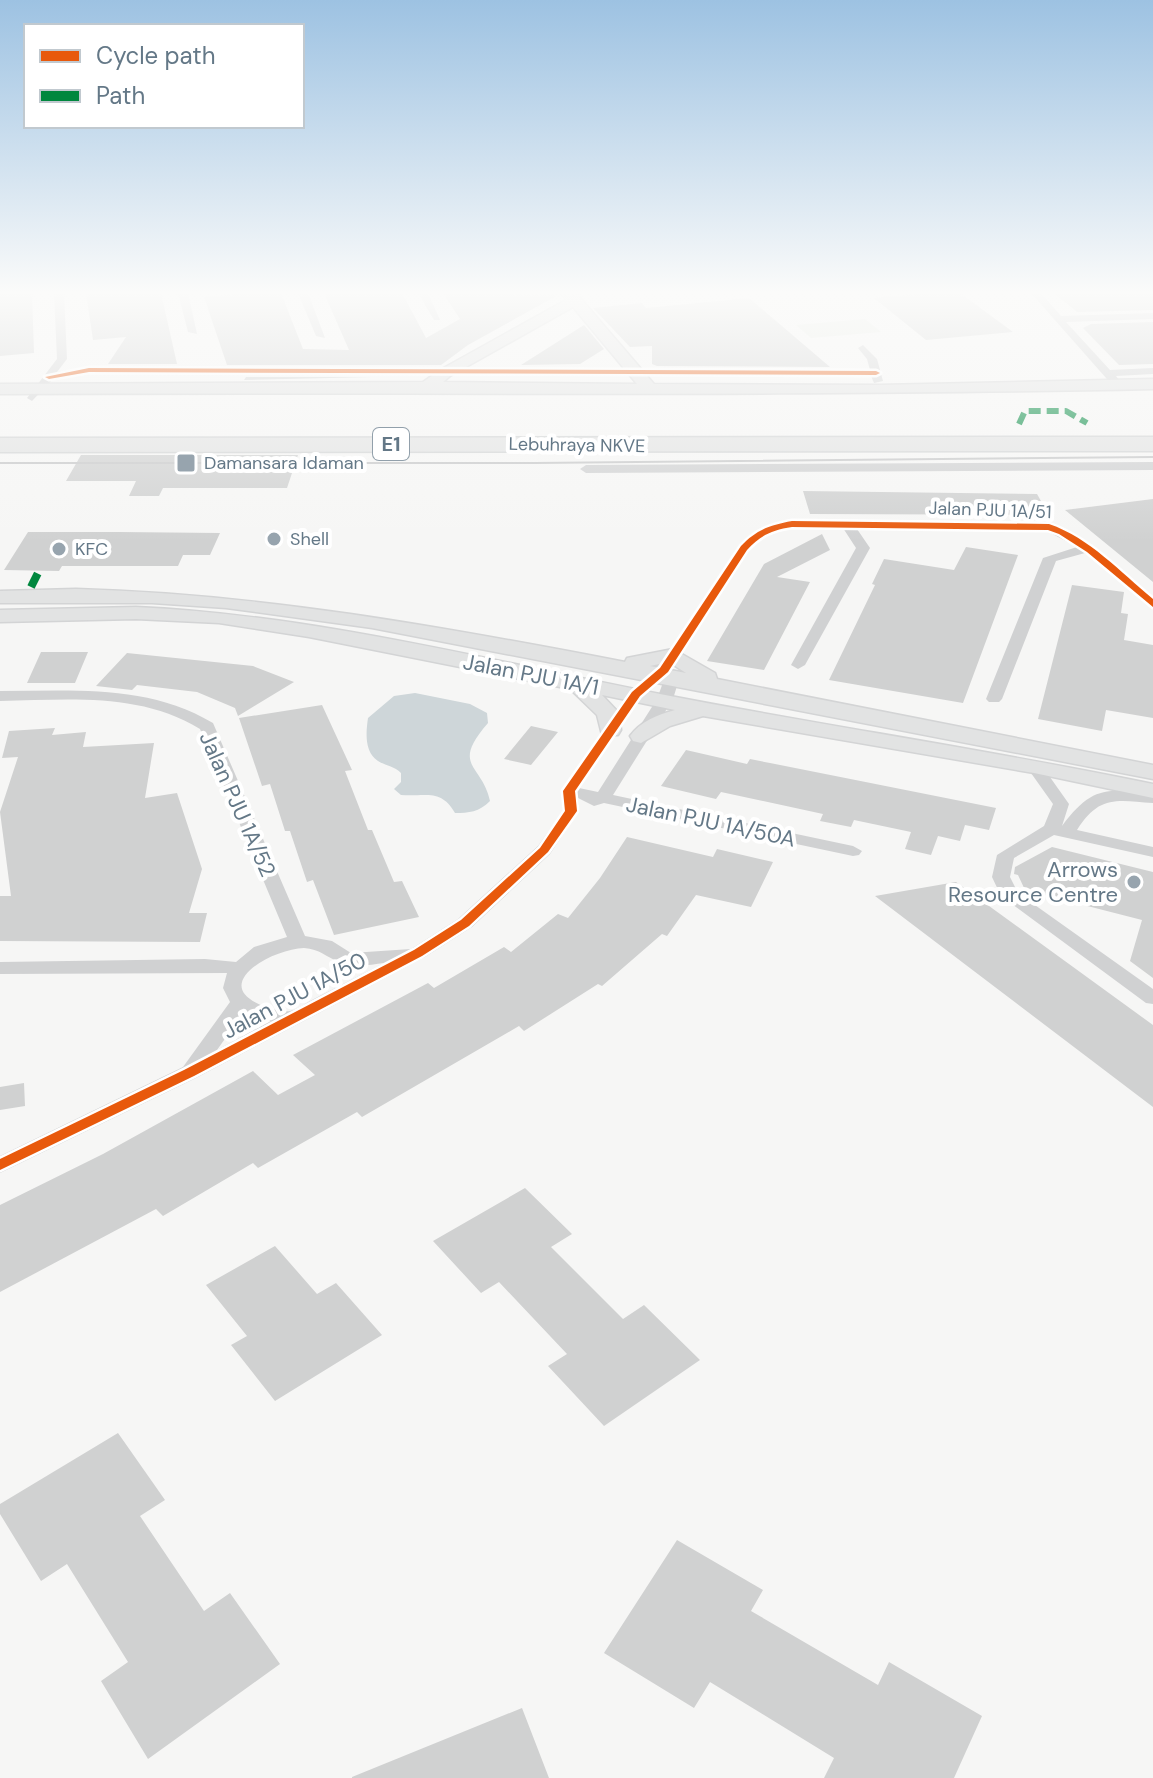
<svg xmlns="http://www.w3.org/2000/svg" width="1153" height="1778" font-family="'DM Sans',sans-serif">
	<rect width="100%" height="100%" fill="#f6f6f5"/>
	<!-- green -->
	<path fill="#e6eae3" d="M865,319L881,332L811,338L796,325Z"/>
	<!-- water -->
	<path fill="#ced6d9" d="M415,693L470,704L487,713L488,723C450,767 482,763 490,801C479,812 469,813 455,813C441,788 425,797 401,795L394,789L401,782V773C394,766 386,766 378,761C364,752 366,732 368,718L394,696Z"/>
	<!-- building -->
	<path fill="#d0d1d1" d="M0,293H32L34,353L0,356Z
		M86,293H161L177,364H108L126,337L93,340Z
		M245,293H281L303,349L349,350L324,293H402L426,338L460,319L443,293L558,295L468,345L441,365H227L204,297Z
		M927,293H960L1013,332L926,340L874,298Z
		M1054,293H1153V310L1077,312Z
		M749,298L830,367L657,366L652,364V346L630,347L593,308L642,303L646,308Z
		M1153,322V364L1119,365L1083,328L1091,324Z
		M584,325L604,349L580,364L521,365Z
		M246,377H372L244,380Z
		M81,455H298L287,488H163L159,496H129L136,481H66Z
		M803,491L1037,494L1049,515L810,514Z
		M1153,499V582L1065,510Z
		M28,532H120L220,533L210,555H183L178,566H62L59,571L4,570Z
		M822,534L830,550L777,577L810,582L764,670L707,661L764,564Z
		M966,547L1018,555L963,703L829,680L875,585L872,584L884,559L954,570Z
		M1072,585L1124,592L1121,613L1128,614L1124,640L1153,645V718L1106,710L1102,731L1038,719Z
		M41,652H88L75,683H27Z
		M127,653L253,666L294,682L238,716L235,708L197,692L137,685L132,690L96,686Z
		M322,705L352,770L345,771L368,830H372L394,882L402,881L419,917L334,935L313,880L307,882L290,831H285L270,784L262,786L239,718Z
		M531,726L558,732L531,765L504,759Z
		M55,728L52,735L86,732L83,747L154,743L145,798L177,793L202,869L189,913H207L200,942L0,941V896H11L0,812L18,757L2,758L9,731Z
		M686,750L747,764L750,759L996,808L989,830L965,825L960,841L938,836L931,855L905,849L911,832L854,820L851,827L820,821L823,814L721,792L716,799L661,786Z
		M627,837L713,857L717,849L773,862L751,907L696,895L667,936L662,934L602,986L598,984L524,1031L519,1026L362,1117L357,1112L258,1168L253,1163L163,1216L156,1209L0,1292V1205L103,1154L253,1071L278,1095L315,1075L293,1055L428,983L434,988L504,947L511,952L558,914L568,918L600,878Z
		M1052,847L1153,872V978L1130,961L1142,920L1025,890L1018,875L1014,874L1015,867Z
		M956,882L1153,1025V1107L875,896Z
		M24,1083L25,1106L0,1110V1087Z
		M525,1188L572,1234L551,1247L623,1319L644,1305L700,1360L604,1426L548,1366L567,1354L499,1282L481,1293L433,1241Z
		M275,1246L317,1294L336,1283L382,1335L275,1401L231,1345L247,1336L206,1285Z
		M118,1433L165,1500L140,1516L204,1611L230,1593L280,1664L148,1759L101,1681L128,1662L67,1564L41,1581L0,1514V1504Z
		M677,1540L763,1590L751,1611L878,1685L889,1662L982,1716L954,1778H824L834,1758L710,1682L694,1708L604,1653Z
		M522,1708L549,1778H352V1777Z"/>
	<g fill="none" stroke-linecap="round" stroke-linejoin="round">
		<defs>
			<path id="secondary" d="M561,293H576L654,384L880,385L1153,379V389C769,397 384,392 0,394V384L423,382L440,370L566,300ZM573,307L637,384L443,382L450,376Z
				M76,589C262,594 443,627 625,662L627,658L673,649L715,673L717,679L1153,765V779L372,628L226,608L152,603H0V591ZM669,662L686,673L650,666Z
				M136,607C313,615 487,660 660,694C824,726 989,750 1153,784V798L1034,773L703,716L670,726L641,743L633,741L630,736C641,721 657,715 675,710L602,695L619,713L621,730L618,735H602L597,715L570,689L309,637L219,623L136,619L0,622V610Z"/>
			<path id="motorway" d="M1153,437V451L0,452V438Z"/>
		</defs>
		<!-- secondary casing -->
		<use href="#secondary" stroke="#d3d4d5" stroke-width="3"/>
		<!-- motorway casing -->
		<use href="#motorway" stroke="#d1d3d4" stroke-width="3"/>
		<!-- minor -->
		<path fill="#d0d1d2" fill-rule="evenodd" d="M54,293H64L67,359L57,372L89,367L870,370L867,359L858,348L863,345L877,359L883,381L874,383L871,376L89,373L52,380L32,401L27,398L57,359Z
			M178,293H188L197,334L188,332Z
			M298,293H308L325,338L316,336Z
			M418,293H428L440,320H434Z
			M1031,293H1041L1061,316L1153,313V319L1066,322L1110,370L1153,368V374L1116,376L1123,385L1114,387Z
			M1153,462V470L586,473L580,469L586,465Z
			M792,520L1049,523C1090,535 1121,570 1153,597V608L1085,553L1056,561L1002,699L999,702H989L986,699L1043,558L1077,547L1047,531L857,529L870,548L805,665L798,669L791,665L856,548L843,528C808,528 775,522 749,550L672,669L680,676L673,699L613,795L853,846L862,851L859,855L853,856L604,803L594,806L578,798L579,811L550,854L472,927L425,957L196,1078L0,1173V1156L183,1067L230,1002L223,988L227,973L0,974V962L205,959L236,962L254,947L287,937L200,729C139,692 69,700 0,701V691C74,691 147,684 213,723L305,936L332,941L351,953L411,949L458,919L538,846L563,811L561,791L631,691L659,667L739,545C755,528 770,524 792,520ZM665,677L657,699L598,792L579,788L641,697ZM304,948C320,949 326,957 339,962C353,968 370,965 384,963C360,975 336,988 312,1000C306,1003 297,1010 290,1011C283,1012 272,1009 266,1007C206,986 271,949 304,948ZM244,1012L271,1021L217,1050Z
			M1034,761L1040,763L1069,804L1062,826C1092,786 1105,789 1153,793V803C1116,800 1099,795 1077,830L1153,847V857L1054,835L1014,858L1010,877L1018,893L1153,989V1004L1146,1003L1001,896L992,877L997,855L1044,826L1053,804L1026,766Z"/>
		<!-- secondary -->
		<use href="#secondary" fill="#e2e3e3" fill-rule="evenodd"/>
		<!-- motorway -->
		<use href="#motorway" fill="#e2e3e3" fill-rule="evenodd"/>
		<!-- tram -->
		<path stroke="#c6c7c8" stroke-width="2" d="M0,463H535L1153,457"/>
		<!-- quiet-far1 -->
		<path stroke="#00873e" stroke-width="6" stroke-dasharray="12 6" stroke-linecap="butt" d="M1019,424L1025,411H1066L1087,423"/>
		<!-- quiet -->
		<path stroke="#00873e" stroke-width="8" stroke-dasharray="15 8" stroke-linecap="butt" d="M31,587L38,573"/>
		<defs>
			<path id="cycleway" d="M89,368L876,371L880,373L876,375L89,372L49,379L45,377Z
				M792,521L1049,524C1090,538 1120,572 1153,599V607L1087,552L1059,534L1048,530L792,527C772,530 761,535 747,550L668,672L640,696L575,791L577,811L548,852L469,926L422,956L194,1076L0,1170V1159L184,1070L414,950L461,920L540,848L565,811L563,791L632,692L660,668L741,546C756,530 770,525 792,521Z"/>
		</defs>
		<!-- cycleway casing -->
		<use href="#cycleway" stroke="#fff" stroke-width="5"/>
		<!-- cycleway -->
		<use href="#cycleway" fill="#e8590c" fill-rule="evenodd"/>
	</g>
	<!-- sky -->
	<linearGradient id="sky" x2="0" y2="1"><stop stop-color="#9dc2e2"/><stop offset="0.54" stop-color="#fbfbfa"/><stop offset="1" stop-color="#fbfbfa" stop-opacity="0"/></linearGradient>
	<rect width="1153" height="542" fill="url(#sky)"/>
	<!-- markers -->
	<g fill="#97a4ae" stroke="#fff" stroke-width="3">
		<rect x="176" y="453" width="20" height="20" rx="4"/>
		<circle cx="274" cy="539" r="8"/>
		<circle cx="59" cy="549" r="8"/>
		<circle cx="1134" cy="882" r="8"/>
	</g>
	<g text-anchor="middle" stroke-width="8" stroke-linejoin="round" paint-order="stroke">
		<!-- far-street labels -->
		<g font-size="18" fill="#647887" stroke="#fff">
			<text transform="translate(577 445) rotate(1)" y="6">Lebuhraya NKVE</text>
			<text transform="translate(990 510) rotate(2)" y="6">Jalan PJU 1A/51</text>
		</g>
		<!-- far-poi labels -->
		<g font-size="18" fill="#647887" stroke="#fff" text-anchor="start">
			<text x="204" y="469">Damansara Idaman</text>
			<text x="290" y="545">Shell</text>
			<text x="75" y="555">KFC</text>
		</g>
		<!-- shield labels -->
		<rect fill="#fff" stroke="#92a0ab" stroke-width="2" x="373" y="428" width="36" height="32" rx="6"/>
		<g font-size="20" font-weight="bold" fill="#647887">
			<text x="391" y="451">E1</text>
		</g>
		<!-- street labels -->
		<g font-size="22" fill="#647887" stroke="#fff">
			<text transform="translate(531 674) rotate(11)" y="8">Jalan PJU 1A/1</text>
			<text transform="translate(238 804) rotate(66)" y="8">Jalan PJU 1A/52</text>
			<text transform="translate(711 821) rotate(12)" y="8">Jalan PJU 1A/50A</text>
			<text transform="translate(294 995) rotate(-28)" y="8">Jalan PJU 1A/50</text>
		</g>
		<!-- poi labels -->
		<g font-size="22" fill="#647887" stroke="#fff" text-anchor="end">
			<text x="1118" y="877">Arrows<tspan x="1118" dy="25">Resource Centre</tspan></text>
		</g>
	</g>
	<!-- legend -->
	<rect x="24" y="24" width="280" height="104" fill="#ffffff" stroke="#c1c9cf" stroke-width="2"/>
	<rect x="40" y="50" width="40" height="12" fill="#e8590c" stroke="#c1c9cf" stroke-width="2"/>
	<text x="96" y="64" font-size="24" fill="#647887">Cycle path</text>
	<rect x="40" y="90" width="40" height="12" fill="#00873e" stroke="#c1c9cf" stroke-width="2"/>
	<text x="96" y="104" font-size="24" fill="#647887">Path</text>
</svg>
